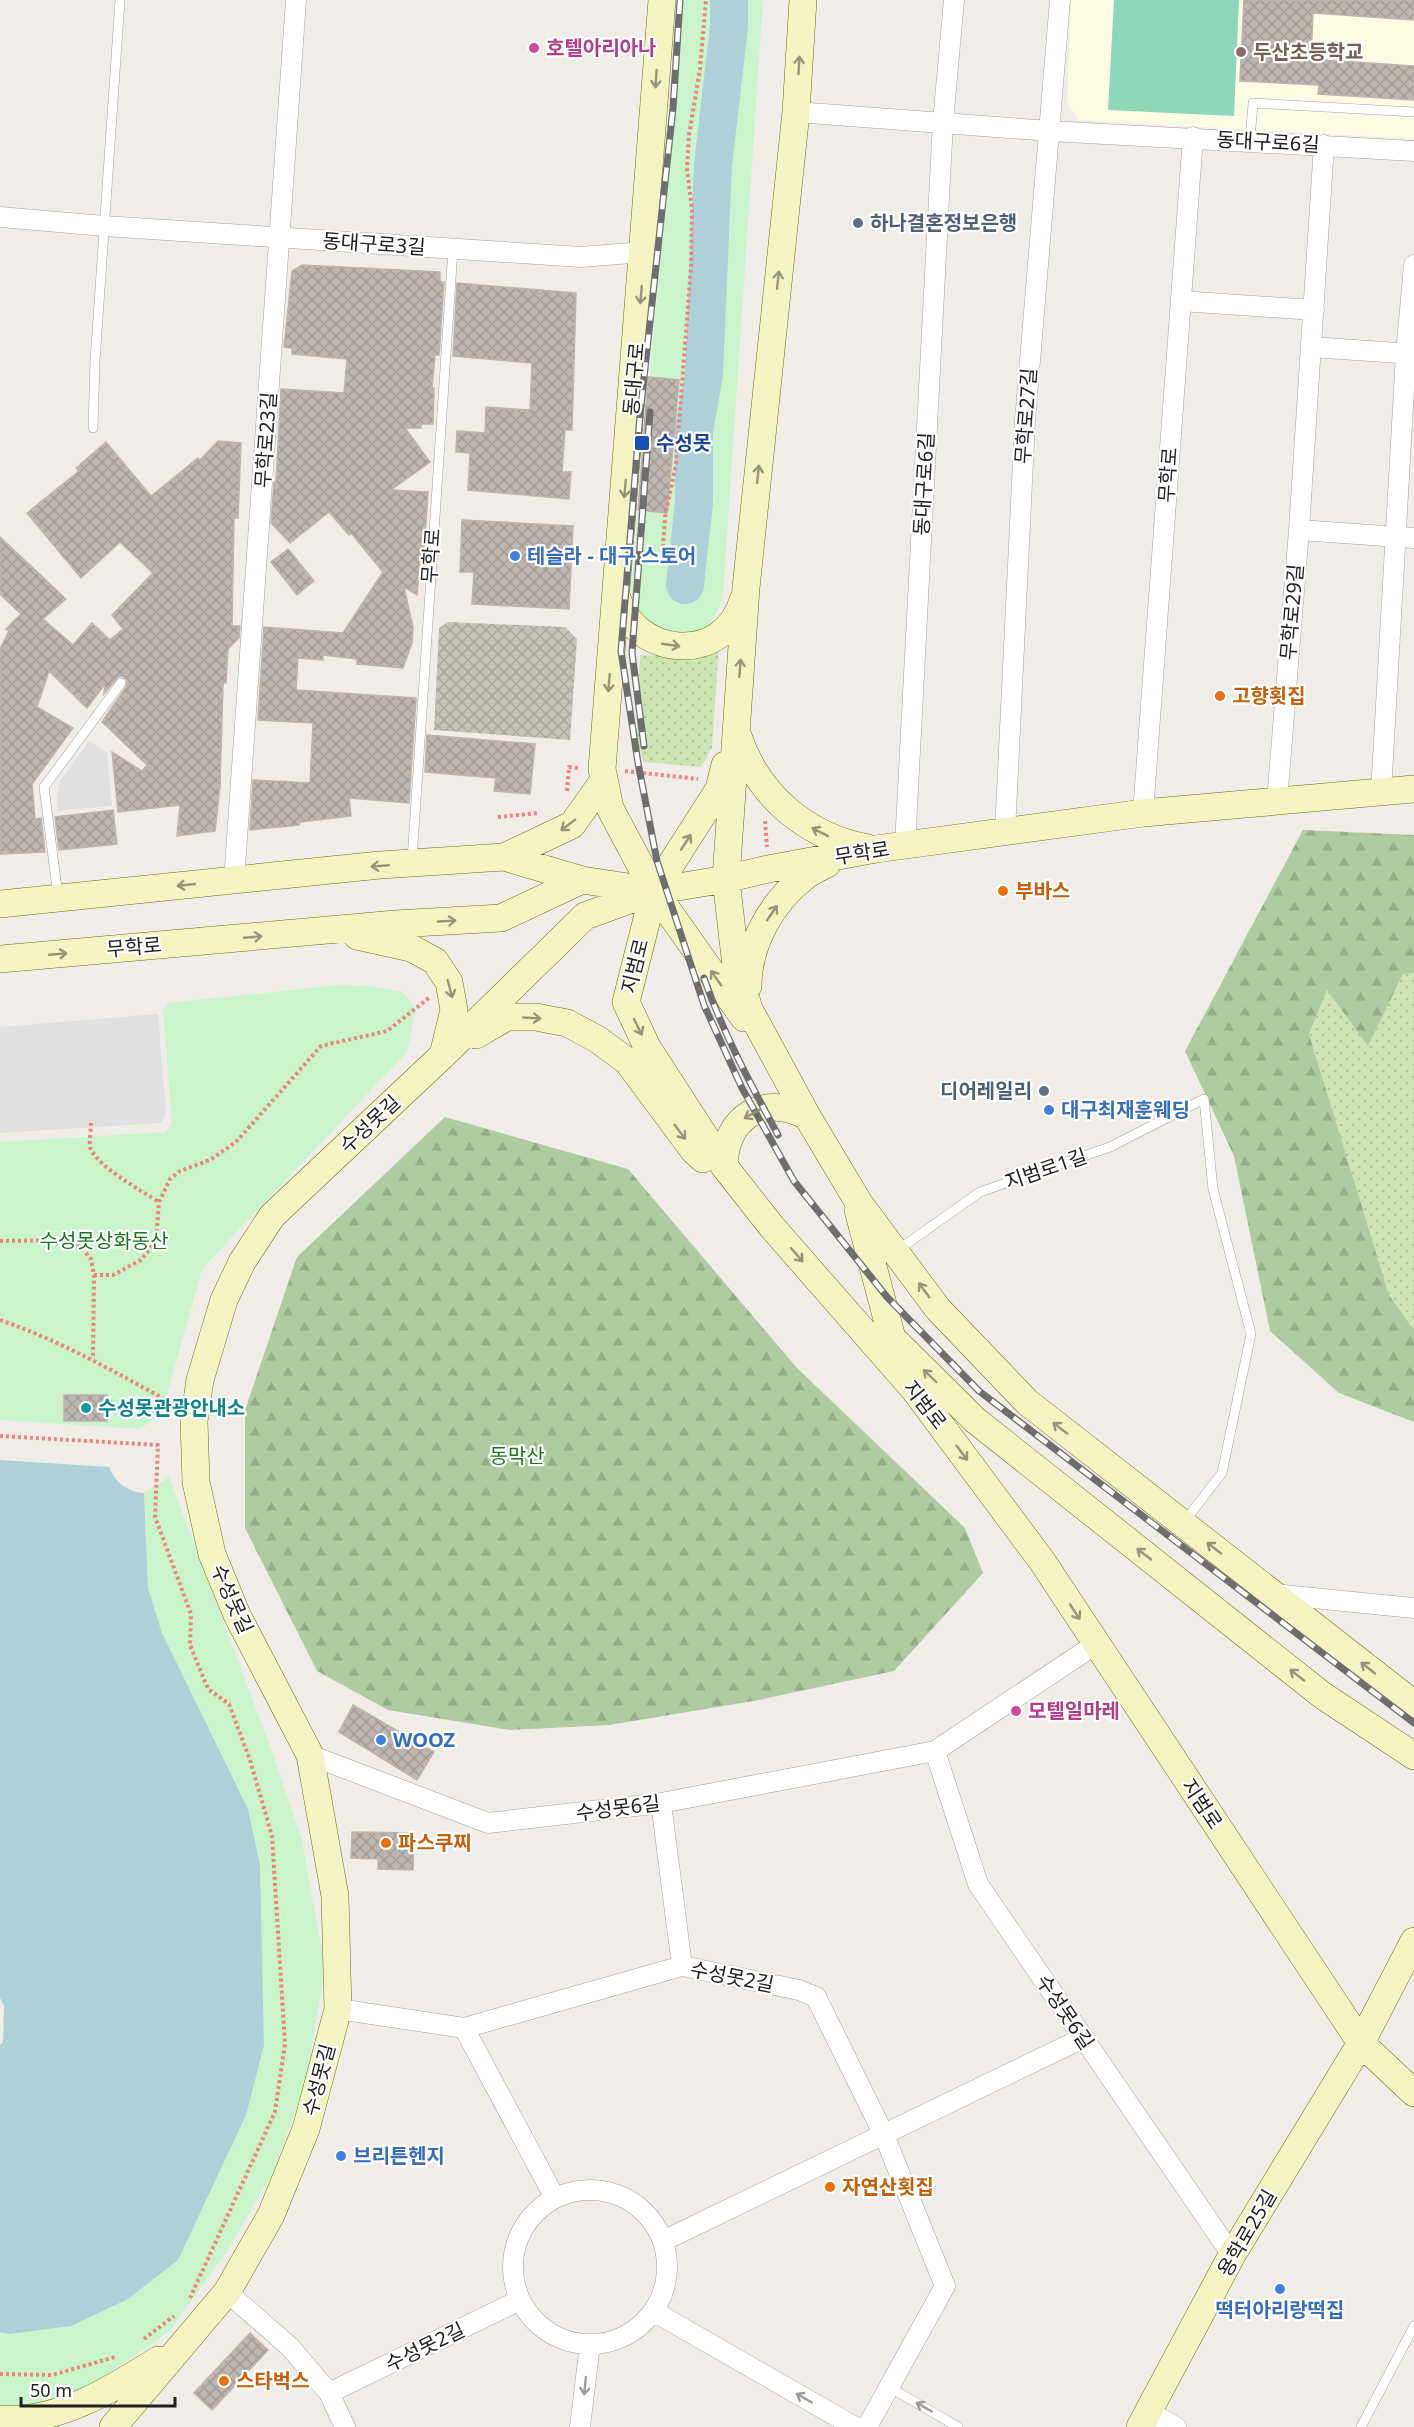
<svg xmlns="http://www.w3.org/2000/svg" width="1414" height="2427" font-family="'Noto Sans','Noto Sans KR',sans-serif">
	<defs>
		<pattern id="construction-cross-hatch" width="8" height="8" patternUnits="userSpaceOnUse" patternTransform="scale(1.5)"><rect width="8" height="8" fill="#c4c3b4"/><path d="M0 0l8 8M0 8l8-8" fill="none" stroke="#a8a79a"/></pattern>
		<pattern id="grass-dots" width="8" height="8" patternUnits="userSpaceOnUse" patternTransform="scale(1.5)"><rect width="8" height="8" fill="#cde5b3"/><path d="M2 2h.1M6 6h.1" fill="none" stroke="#b0c49a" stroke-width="1.8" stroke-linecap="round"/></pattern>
		<pattern id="forest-firs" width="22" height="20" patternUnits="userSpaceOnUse" patternTransform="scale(1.5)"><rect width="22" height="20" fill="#aecba1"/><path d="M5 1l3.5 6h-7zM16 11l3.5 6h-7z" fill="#95ae8a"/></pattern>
		<pattern id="building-cross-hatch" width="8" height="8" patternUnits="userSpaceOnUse" patternTransform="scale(1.5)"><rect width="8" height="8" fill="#bdb6b1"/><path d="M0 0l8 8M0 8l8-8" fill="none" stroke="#a29c98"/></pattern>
	</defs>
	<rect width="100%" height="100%" fill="#f0ede8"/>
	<!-- education -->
	<path fill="#fcfce4" d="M1071,0H1414V139L1078,120L1067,103Z"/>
	<!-- construction -->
	<path fill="url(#construction-cross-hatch)" d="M448,622L565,627L577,639L570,740L434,730L439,628Z"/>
	<!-- grass -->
	<path fill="url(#grass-dots)" d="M719,645L712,748L701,767L643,762L637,737L640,655L697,657Z
		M1414,973V1330L1389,1295L1309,1034L1327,990L1368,1045L1403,974Z"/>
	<!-- forest -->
	<path fill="url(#forest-firs)" d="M1303,830L1414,835V973L1403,974L1368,1046L1327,990L1309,1034L1389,1295L1414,1330V1422L1339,1393L1270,1331L1234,1156L1185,1051Z
		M445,1117L628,1169L797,1368L965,1528L983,1573L894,1671L759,1700L609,1725L510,1730L388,1710L317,1671L245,1528V1410L297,1257Z"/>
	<!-- park -->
	<path fill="#caf5cc" d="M683,0H763L723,595C716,622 703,638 674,634C658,632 645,626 636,611C633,606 633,598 631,592Z
		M339,985L372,986L402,992L414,1006L412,1031L407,1052L202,1269L162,1413L140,1429L0,1420V1142L165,1132L172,1124L163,1010L169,1003Z
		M169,1477L273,1754L302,1840L325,1969L305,2087L271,2176L226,2253L169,2332L96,2382L49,2404L0,2410V2332L9,2334L264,2045L260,1864L248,1809L162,1633L148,1588L144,1493Z"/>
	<!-- pitch -->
	<path fill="#8ed7b8" d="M1114,0H1239L1234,116L1108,110Z"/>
	<!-- parking -->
	<path fill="#e0e0e0" d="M89,741L107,753L112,806L58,811L57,799L60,781Z
		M158,1014L166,1113L161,1123L0,1133V1027Z"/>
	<!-- water -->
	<path fill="#add0d9" d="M0,1460L109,1467C115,1483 128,1492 144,1493L148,1588L162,1633L248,1809L260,1864L264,2045L246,2115L178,2260L128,2299L71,2326L9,2334L0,2332V2045L3,2042L4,2006L0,1998Z"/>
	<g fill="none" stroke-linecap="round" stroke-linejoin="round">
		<!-- river -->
		<path stroke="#add0d9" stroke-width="38" d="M685,585L694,502V431L704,374L713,165L729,26V0"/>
	</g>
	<!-- building -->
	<path fill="url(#building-cross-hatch)" stroke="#c0b4ab" stroke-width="1.5" d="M1244,0H1414V20L1313,13L1311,59L1414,66V100L1318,94L1319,85L1240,81Z
		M302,265L440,272V282H444L439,355H435L432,388H434L433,424H421V428H405L430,462L391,490L428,492L424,550H421L417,595L404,587L413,627L412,643L403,668L357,664V659L323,655V660L298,658L296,690L416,698L409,803L349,798L351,816L300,822L299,825L250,830L253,780L310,783L313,723L258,720L264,627L343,633L383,572L351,533L349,535L329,512L290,543L271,523L274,482H276L281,389L344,393L347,359L292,354V348L284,347L292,271Z
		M457,283L576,293L572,430H565L562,472H571L569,499L468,490L470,453L456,452L457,431L485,433L486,407L530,410L532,363L453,356Z
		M648,377L679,380L667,513L638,510Z
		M218,441L241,443L238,518H234L232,626H240L239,638L228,649L226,683H223L220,786L215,831L177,836L180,805L118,812L112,752L142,771L147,765L102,722L126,687L127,680L122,676L118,677L104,694L105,684L87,708L49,671L37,707L73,728L32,784L35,819L41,818L45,852L0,854V649L9,631L6,629L21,614L0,594V537L66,599L43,619L73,645L92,623L110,640L123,629L112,615L153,573L120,542L81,578L27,513L79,471L76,468L106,442L151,496L198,458L200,460Z
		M462,520L573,526L569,609L472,604L474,572H460Z
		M288,549L314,581L297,595L271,562Z
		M427,735L535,744L530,794L494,791L496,778L425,772Z
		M113,810L117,844L59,850L55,817Z
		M64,1395H107V1421H64Z
		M353,1705L434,1752L417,1780L339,1732Z
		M352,1832L414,1833L413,1870L378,1869V1859L351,1858Z
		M250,2333L268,2350L212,2410L194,2393Z"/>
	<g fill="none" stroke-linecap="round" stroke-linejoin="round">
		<defs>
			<path id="lane" d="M1250,141L1253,103L1414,112
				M93,428L95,361L120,0
				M412,860L453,249
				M58,896L44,787L121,683
				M898,1250L980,1192L1110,1147L1204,1099L1213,1189L1251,1334L1222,1473L1184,1522
				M889,2387L958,2427
				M1361,2427L1414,2326"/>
			<path id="street" d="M796,112L1050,131L1414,151
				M0,217L104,226L581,257L644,252
				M1181,301L1314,310
				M1311,347L1414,354
				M1299,530L1414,538
				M1381,793L1406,354L1414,265
				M1277,801L1299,530L1324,145
				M1143,813L1193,137
				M1005,832L1025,421L1060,0
				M905,846L943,122L954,0
				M234,881L296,0
				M1273,1594L1414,1608
				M1096,1644L935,1751L978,1884L1232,2255
				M310,1755L488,1823L661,1803L935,1751
				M661,1803L682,1966
				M338,2009L464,2028L682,1966L799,1990L816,1997L884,2135L945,2286L867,2427
				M464,2028L555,2198
				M513 2267a77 77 0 1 1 154 0a77 77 0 1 1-154 0Z
				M663,2241L1083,2038
				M227,2292L290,2347L329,2393L345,2427
				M653,2311L855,2427
				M329,2393L520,2300
				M1148,2411L1176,2427
				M580,2427L590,2344"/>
			<path id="secondary" d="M662,0L602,769L610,808L654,891L744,1018
				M803,0L796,112L746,588L726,879L736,966L749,1009L807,1116L859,1203L938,1309L1027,1402L1414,1704
				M616,595C634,658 724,666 743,600
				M738,736C758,796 807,837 868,848
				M725,765L719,789L654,891L626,1002L647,1047L724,1166L772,1227L913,1388L1042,1561L1361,2043L1414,2093
				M504,857L572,825L604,780
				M0,904L380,865L504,857L582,880L654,891L726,879L768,869L876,849L1143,813L1414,789
				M357,936L411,948L435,961L449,982L454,1010L443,1055
				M0,959L396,924L501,918L582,880
				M748,986C748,945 771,903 803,878C810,872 819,868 827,864
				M476,1035L507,1017H536L567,1023L597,1039L627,1061L694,1151L703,1159
				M724,1166C726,1116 763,1094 807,1116
				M858,1210L892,1338L975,1420L1322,1695L1414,1756
				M0,2419C58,2423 111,2390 158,2360
				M113,2427L227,2292L271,2215L306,2129L338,2009L335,1896L310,1755L237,1615L212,1554L196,1482L194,1421L200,1380L224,1300L242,1262L272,1216L442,1056L585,916L654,891
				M1140,2427L1232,2255L1361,2043L1414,1941"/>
		</defs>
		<!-- lane casing -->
		<use href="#lane" stroke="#a1a1a1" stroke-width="10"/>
		<!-- street casing -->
		<use href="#street" stroke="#a1a1a1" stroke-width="21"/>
		<!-- secondary casing -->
		<use href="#secondary" stroke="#676f10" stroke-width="28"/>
		<!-- path -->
		<path stroke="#ed847c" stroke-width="4" stroke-dasharray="3 3" stroke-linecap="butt" d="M663,547L665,517L676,464L691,267L692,210L687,168L689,135L700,69L706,0
			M625,771L698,779
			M567,791L569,767L579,768
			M498,817L539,813
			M765,821L767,847
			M91,1123C91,1130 89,1140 90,1147C95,1165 143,1192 159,1202
			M0,1241L65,1240L82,1248L91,1259L94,1275L93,1359
			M94,1275H113L141,1260L156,1241L159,1202L170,1179L180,1171L210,1160L236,1142L321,1046L387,1031L429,998
			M0,1320C58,1340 110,1369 164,1399
			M0,1436L158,1445L155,1517L191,1614L190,1645L208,1689L229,1704L250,1760L272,1836L285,2044L275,2112L190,2298
			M144,2339L174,2316
			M0,2374L52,2375L115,2357"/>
		<!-- lane -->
		<use href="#lane" stroke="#fff" stroke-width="9"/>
		<!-- street -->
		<use href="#street" stroke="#fff" stroke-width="20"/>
		<!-- secondary -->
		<use href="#secondary" stroke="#f3f4c2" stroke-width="27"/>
		<defs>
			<path id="rail" d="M680,0L673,108L640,415L621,651L638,763L657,861L704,1005L742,1088L794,1181L887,1297L979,1391L1414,1723
				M644,746L632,653L650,412
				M704,978C723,1033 751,1085 778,1135"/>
		</defs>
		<!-- rail casing -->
		<use href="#rail" stroke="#6e6e6e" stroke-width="7"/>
		<!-- rail -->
		<use href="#rail" stroke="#fff" stroke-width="4.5" stroke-dasharray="14" stroke-linecap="butt"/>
	</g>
	<!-- one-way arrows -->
	<defs><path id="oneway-shaft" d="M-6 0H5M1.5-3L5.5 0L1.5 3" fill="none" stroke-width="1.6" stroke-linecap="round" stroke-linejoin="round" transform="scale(1.5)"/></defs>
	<g stroke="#949579">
		<use href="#oneway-shaft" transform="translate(799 65) rotate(-87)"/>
		<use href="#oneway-shaft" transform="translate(656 79) rotate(94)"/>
		<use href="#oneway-shaft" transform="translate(778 280) rotate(-84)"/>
		<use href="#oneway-shaft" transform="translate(641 295) rotate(95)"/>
		<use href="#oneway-shaft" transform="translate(758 474) rotate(-84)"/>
		<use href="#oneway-shaft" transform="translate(625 489) rotate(95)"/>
		<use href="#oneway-shaft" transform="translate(671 645) rotate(8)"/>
		<use href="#oneway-shaft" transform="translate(740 668) rotate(-86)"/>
		<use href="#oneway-shaft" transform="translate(609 683) rotate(95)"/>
		<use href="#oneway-shaft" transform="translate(568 825) rotate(143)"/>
		<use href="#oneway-shaft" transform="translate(820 832) rotate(-153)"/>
		<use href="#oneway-shaft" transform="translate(686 842) rotate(-57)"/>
		<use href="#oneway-shaft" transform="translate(380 866) rotate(175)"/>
		<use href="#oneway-shaft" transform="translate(186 885) rotate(174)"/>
		<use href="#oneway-shaft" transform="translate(772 913) rotate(-56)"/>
		<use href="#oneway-shaft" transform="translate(447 921) rotate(-3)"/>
		<use href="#oneway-shaft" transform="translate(253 937) rotate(-5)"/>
		<use href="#oneway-shaft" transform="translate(58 954) rotate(-5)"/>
		<use href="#oneway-shaft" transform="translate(716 978) rotate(-125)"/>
		<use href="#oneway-shaft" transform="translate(450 989) rotate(75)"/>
		<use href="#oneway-shaft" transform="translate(532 1018) rotate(3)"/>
		<use href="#oneway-shaft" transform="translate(638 1027) rotate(64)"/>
		<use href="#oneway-shaft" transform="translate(752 1114) rotate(151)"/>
		<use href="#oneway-shaft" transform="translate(680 1132) rotate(53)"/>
		<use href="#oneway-shaft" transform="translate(797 1255) rotate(49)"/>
		<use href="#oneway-shaft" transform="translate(924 1290) rotate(-126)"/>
		<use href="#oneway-shaft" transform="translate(930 1376) rotate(-136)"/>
		<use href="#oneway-shaft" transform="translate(1060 1428) rotate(-142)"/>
		<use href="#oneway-shaft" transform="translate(962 1453) rotate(53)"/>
		<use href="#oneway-shaft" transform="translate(1214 1548) rotate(-142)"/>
		<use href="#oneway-shaft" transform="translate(1144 1554) rotate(-142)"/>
		<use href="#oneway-shaft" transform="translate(1075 1612) rotate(57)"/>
		<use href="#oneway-shaft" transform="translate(1368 1668) rotate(-142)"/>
		<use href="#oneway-shaft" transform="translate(1297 1675) rotate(-142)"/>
	</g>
	<g stroke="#9b9b9b">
		<use href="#oneway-shaft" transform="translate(585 2386) rotate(96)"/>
		<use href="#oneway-shaft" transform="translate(804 2398) rotate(-150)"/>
		<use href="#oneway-shaft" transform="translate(924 2407) rotate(-150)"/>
	</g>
	<!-- markers -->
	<g fill="#d1479c" stroke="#fff" stroke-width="2">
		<circle cx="534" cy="48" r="6"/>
		<circle cx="1016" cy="1711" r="6"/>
	</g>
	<circle fill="#8d6e63" stroke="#fff" stroke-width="2" cx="1241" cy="52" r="6"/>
	<g fill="#5c6f8a" stroke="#fff" stroke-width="2">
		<circle cx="858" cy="223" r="6"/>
		<circle cx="1044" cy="1091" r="6"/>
	</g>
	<rect fill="#1a4fb4" stroke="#fff" stroke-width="2" x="634" y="435" width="16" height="16" rx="3"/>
	<g fill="#3f7fe0" stroke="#fff" stroke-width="2">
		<circle cx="515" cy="556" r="6"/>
		<circle cx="1049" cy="1110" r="6"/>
		<circle cx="381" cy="1740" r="6"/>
		<circle cx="341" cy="2156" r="6"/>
		<circle cx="1280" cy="2289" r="6"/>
	</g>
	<g fill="#e8710a" stroke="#fff" stroke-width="2">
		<circle cx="1220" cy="696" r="6"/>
		<circle cx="1003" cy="891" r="6"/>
		<circle cx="386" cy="1843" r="6"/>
		<circle cx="830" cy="2187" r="6"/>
		<circle cx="224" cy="2381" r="6"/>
	</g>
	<circle fill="#0f9aa8" stroke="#fff" stroke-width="2" cx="86" cy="1408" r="6"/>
	<g text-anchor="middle" stroke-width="4.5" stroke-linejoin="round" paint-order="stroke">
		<!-- hotel labels -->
		<g font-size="20" font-weight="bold" fill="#b23c85" stroke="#fff" text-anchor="start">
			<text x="546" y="55">호텔아리아나</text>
			<text x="1028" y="1718">모텔일마레</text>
		</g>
		<!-- education labels -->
		<g font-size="20" font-weight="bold" fill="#785e54" stroke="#fff" text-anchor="start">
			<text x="1253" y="59">두산초등학교</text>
		</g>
		<!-- street labels -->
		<g font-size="20" fill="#202020" stroke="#fff">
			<text transform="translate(1268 142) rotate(3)" y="7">동대구로6길</text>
			<text transform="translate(374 244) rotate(4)" y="7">동대구로3길</text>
			<text transform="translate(634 379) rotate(-85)" y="7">동대구로</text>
			<text transform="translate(1026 416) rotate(-86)" y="7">무학로27길</text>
			<text transform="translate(266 440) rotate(-86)" y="7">무학로23길</text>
			<text transform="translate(1168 475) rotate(-86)" y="7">무학로</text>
			<text transform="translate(924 484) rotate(-87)" y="7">동대구로6길</text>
			<text transform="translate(431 556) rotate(-86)" y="7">무학로</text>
			<text transform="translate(1292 612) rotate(-85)" y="7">무학로29길</text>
			<text transform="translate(862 853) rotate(-9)" y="7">무학로</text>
			<text transform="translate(134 947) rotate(-5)" y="7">무학로</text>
			<text transform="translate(635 966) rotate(-76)" y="7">지범로</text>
			<text transform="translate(370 1124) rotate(-43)" y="7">수성못길</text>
			<text transform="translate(1046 1169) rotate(-19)" y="7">지범로1길</text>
			<text transform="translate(925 1405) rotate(52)" y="7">지범로</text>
			<text transform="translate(232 1599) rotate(66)" y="7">수성못길</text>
			<text transform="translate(1202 1804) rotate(56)" y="7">지범로</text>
			<text transform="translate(618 1808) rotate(-7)" y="7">수성못6길</text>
			<text transform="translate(732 1977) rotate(11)" y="7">수성못2길</text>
			<text transform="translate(1065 2012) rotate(56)" y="7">수성못6길</text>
			<text transform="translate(319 2080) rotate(-75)" y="7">수성못길</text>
			<text transform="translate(1247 2233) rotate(-60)" y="7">용학로25길</text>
			<text transform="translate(425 2347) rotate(-26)" y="7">수성못2길</text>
		</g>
		<!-- service labels -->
		<g font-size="20" font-weight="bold" fill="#4e5e75" stroke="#fff" text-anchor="start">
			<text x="870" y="230">하나결혼정보은행</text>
			<text x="1032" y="1098" text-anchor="end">디어레일리</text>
		</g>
		<!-- transit labels -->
		<g font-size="20" font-weight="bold" fill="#164399" stroke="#fff" text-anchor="start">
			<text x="656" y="450">수성못</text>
		</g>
		<!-- shop labels -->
		<g font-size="20" font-weight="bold" fill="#366cbe" stroke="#fff" text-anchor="start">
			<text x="527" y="563">테슬라 - 대구 스토어</text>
			<text x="1061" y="1117">대구최재훈웨딩</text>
			<text x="393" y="1747">WOOZ</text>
			<text x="353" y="2163">브리튼헨지</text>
			<text x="1280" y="2317" text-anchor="middle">떡터아리랑떡집</text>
		</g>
		<!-- food labels -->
		<g font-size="20" font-weight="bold" fill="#c56008" stroke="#fff" text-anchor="start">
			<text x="1232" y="703">고향횟집</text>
			<text x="1015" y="898">부바스</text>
			<text x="398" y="1850">파스쿠찌</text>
			<text x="842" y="2194">자연산횟집</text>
			<text x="236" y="2388">스타벅스</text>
		</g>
		<!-- park labels -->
		<g font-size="20" fill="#17761c" stroke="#fff">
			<text x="104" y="1248">수성못상화동산</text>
			<text x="517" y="1463">동막산</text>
		</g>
		<!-- culture labels -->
		<g font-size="20" font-weight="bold" fill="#0d838f" stroke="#fff" text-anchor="start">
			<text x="98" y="1415">수성못관광안내소</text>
		</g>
	</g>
	<!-- scale -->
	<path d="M21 2397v9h154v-9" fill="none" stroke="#202020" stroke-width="3"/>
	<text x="30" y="2397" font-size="18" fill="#202020" stroke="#ffffff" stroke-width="4.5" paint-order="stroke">50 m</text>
</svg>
